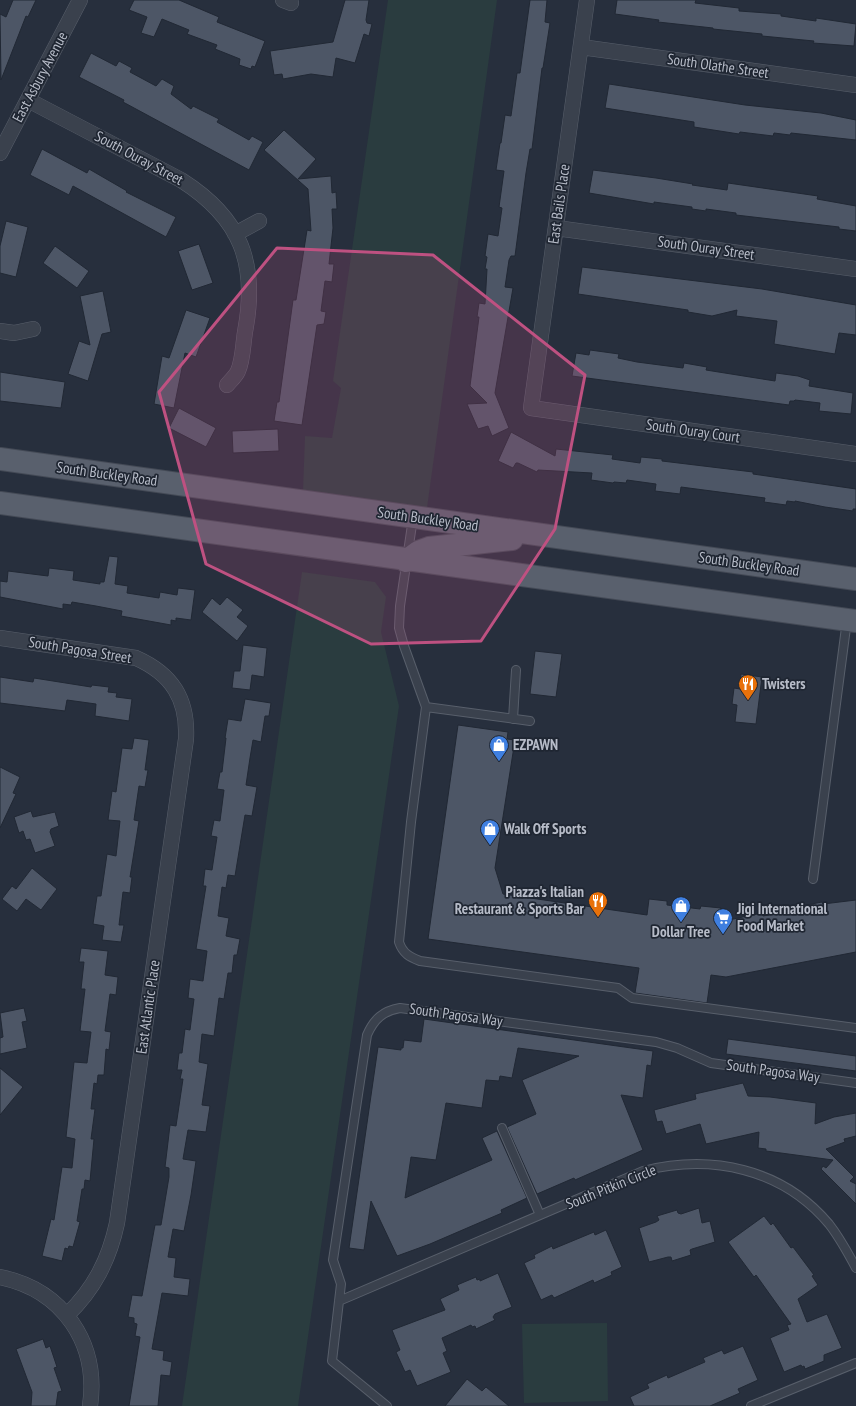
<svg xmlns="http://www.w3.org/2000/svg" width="856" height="1406" font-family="'PT Sans Narrow',sans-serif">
	<rect width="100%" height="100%" fill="#272f3d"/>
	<!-- green -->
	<path fill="#2a3c3f" d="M388,0H497L427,508L303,490L305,436L332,438L341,388L333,381Z
		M302,572L375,582L386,597L381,632L399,706L298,1406H182Z
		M607,1323L608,1401L524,1403L522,1324Z"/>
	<!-- building -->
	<path fill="#4d5666" stroke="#212834" d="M13,0H36L28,17L26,16L1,80L0,14L6,17Z
		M134,0H179L219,17L217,22L265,41L255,67L252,66L251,69L239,65L240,59L215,49L217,45L187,34L189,30L162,19L154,37L141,33L147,17L129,10Z
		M345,0H369L366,20L367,23L372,24L369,36L364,34L355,63L336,58L333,77L311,74L283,79L282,74L274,75L270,51L333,42Z
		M530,0H547L545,22L550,23L543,68H542L532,149H530L526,173L515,256H511L509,260L505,287L513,288L495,393L509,428L492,436L488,426L478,429L467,404L487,403L470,386L479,317H477L479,303L485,304L487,269H485L487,257L485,256L488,234L498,236L502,208L499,207L504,171L496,170L500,143H501L505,115L511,116L517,73H520Z
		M617,0H696L695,3L739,8V11L781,14V16L816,21V18L856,24L854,46L813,43L814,41L762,36V34L713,29V28L658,22L659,20L615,14Z
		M91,53L116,66L119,61L132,68L130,72L156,86L162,79L174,86L171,94L191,109L193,106L219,119L217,122L249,140L252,136L263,142L249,170L123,102L124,100L79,77Z
		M609,84L745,105L821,113L856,120V140L791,133L790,135L774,133L773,136L740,132L739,134L694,127V122L605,108Z
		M284,130L316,159L298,179L331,176L332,193L336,192L337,209H332L333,228L329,264H334L332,282L325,281L321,311L326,312L324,324L317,325L302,425L274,421L277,402H279L293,300H296L307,230L311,231L308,189L264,150Z
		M42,149L87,173L89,169L127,191L126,192L176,217L166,237L73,186L69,195L30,175Z
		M593,170L656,178L693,184L692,185L727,190L728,183L818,196L817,199L856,206V231L839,229V227L736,215V213L706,209V211L692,209V207L654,202V204L589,193Z
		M6,221L28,227L16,277L0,273V246Z
		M199,244L213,283L192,290L178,251Z
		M55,246L89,271L77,288L43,263Z
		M582,267L762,289L856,305V335L839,333L835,354L774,344L777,321L736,316L737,310L712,316L688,312V310L578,294Z
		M103,291L111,332L102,334L88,381L68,374L79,341L90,345L80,296Z
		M186,310L210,318L196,357L185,353L174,408L154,404L162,356L169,358Z
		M590,350L619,354L618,358L637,362L683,368L684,363L707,367L706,370L775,381L776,373L798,376L810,380L809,386L853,393L851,414L819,411L820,403L795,400L794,401H790L789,405L572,376L576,353L589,355Z
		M0,372L65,382L61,408L0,401Z
		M179,408L216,428L206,447L169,428Z
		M278,429L279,451L233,453L232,431Z
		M511,432L555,456L556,449L613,455L612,459L640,463L641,457L662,459V461L753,472V474L856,489V509H853V511L825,507L795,501V502L787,501L786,505L764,502L765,498L681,487L680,494L655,491L656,484L627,480L626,483L614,482L613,483L591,480L592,473L538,470L537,472L518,463H516L513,468L498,461Z
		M109,556L118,557L115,584L128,586L127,593L159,598L160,592L177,595L178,588L195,590L191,620L176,618V621L171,620V625L121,616L122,611L96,606L72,602L71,605L63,604V609L0,597V581L7,582L8,571L48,576L49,568L74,571L73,580L100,584V582H104Z
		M227,597L243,610L237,617L248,626L237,641L202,612L212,598L220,605Z
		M243,645L267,648L264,677L252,675L250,690L232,688L234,671H240Z
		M535,651L562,654L556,697L530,694Z
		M741,674L762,677L756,724L735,722L737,705L732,704L734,688L740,689Z
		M0,677L33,682L34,678L91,687L92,685L109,687L108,692L117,693L116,697L132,699L129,721L95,716L96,704L67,700L65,711L0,703Z
		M245,699L271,703L269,716H265L261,742L253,740L250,758L246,785L257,787L252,816L245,815L235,876L228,875L226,888L222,887L218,916L229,918L226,936L240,939L237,955H234L232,973H228L224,999L219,998L214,1036L202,1034L199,1062L208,1064L202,1105L210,1106L206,1132L188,1130L183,1159L196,1161L191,1195L184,1231L173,1229L168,1257L176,1258L174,1277L190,1279L188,1296L162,1293L152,1349L164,1351L163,1360L172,1362L170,1376L161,1375L158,1406H129L140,1337L135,1336L137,1324L134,1323V1318L128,1317L132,1295L142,1296L155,1225H161L169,1177V1168L165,1167L168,1142L170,1125L176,1126L183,1079H180L182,1070H177L179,1053H182L185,1029L190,1030L194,999L188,998L190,979L203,981L207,951L196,949L206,886H203L205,869L212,870L217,837L211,836L214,820L220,821L224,790L217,789L220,772H222L226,738H225L228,719L241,721Z
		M458,725L508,732L507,739L515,740L495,868L503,894L647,915L649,899L667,901V905L700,909L701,906L721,908L719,922L762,913L763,916L792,911L791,908L822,902L823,904L856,900V952L726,977L711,975L707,1003L635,993L639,968L428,939Z
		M134,738L149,740L145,770H148L145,787L139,786L134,820L139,821L130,877H132L130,893L123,892L119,925H124L121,942L102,940L104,926L93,924L97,896H101L107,854L116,856L120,821L108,820L112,791L116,792L122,748L132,749Z
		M0,767L20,777L13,793L16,794L0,828Z
		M31,811L33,817L55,812L59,826L51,829L50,832L55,846L35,853L30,839L26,840L23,831L19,833L14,817Z
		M32,868L57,889L41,910L26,899L17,911L2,899L12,886L16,889Z
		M81,948L108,951L105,975L118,977L116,995L110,994L105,1031L111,1032L109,1050L106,1049L104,1075H98L97,1084L94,1083L91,1109H95L91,1139H94L90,1181L85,1180L84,1189H82L77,1221L80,1222L73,1247L69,1246L68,1249L65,1248L62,1261L42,1256L51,1219L54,1220L62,1167L72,1168L75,1139L66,1137L74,1062L87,1063L91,1032L80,1031L85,989H81L84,962H79Z
		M24,1008L27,1021L22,1022L27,1048L0,1054V1038L3,1037L0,1013Z
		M424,1019L653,1051L651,1066L647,1065L643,1098L621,1095L643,1150L575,1180L574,1178L537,1194L507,1127L536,1114L522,1080L579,1056L518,1048L512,1078L500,1076L499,1081L486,1080L482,1108L446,1103L436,1160L411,1157L405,1198L492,1160L482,1138L497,1131L527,1198L501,1210L502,1213L488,1219L430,1244L397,1256L371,1201L364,1250L349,1248L378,1047L401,1050V1048H403L404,1040L421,1042Z
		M728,1039L856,1056V1071L726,1054Z
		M0,1068L23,1087L0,1115Z
		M743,1083L748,1096L770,1097L816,1103L815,1124L834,1117L856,1113V1136L844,1139L845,1142L826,1149L854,1177L850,1181L856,1184V1204L821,1169L823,1166L826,1168L833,1160L766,1151V1149L758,1148L759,1132L706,1144L700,1124L666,1134L662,1121L657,1122L654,1110L696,1099L695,1094Z
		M699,1208L702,1223L710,1221L715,1242L692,1249L690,1250L691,1255L672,1261L671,1257H668L649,1262L639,1228L656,1222L659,1220L657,1216L677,1210L678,1213L681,1214Z
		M764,1216L771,1225L773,1223L791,1248L793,1247L814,1275L812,1276L818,1285L798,1299L807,1322L827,1314L842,1348L824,1355V1361L805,1369L804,1366L802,1367L801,1365L784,1372L770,1338L789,1330L787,1325L791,1324L756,1275L754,1277L728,1242Z
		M606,1230L622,1267L611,1272L612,1275L594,1283L593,1280L554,1298L552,1295L541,1300L524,1263L535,1258L534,1255L552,1246L553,1249L594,1232L595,1235Z
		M498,1273L512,1307L495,1314L493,1317L495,1320L476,1329L475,1326L472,1327L471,1325L442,1338L447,1351L443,1353L451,1372L417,1386L410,1370L405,1372L396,1352L400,1350L392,1330L445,1310L440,1299L459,1290L457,1285L476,1277L477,1280L480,1279V1281Z
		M43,1339L46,1348L50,1346L57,1367L54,1368L62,1391L58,1392L56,1406H31L32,1392L16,1349Z
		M743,1346L758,1380L738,1389L740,1393L710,1406H634L630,1397L649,1388L647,1384L667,1375L668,1378L705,1362L703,1358L722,1350L724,1354Z
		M467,1379L482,1391L486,1387L509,1406H445Z"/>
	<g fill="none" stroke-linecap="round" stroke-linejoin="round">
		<defs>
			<path id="service" d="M413,518L400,606L399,628L404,646L426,707L411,822L399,942C403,954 410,957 420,961L618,988L632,998L856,1028
				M426,707L530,721
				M513,719L516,670
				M813,879L847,620
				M502,1128L540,1215
				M339,1301L643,1171C711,1154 782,1168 829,1224C840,1238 848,1253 856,1268
				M387,1406L332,1361L341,1284L333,1260L367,1035C374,1019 383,1011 400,1008L656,1042L677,1048L711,1063L856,1083
				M751,1406L856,1363"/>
			<path id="minor" d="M283,0L291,3
				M587,0L531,408L856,454
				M581,47L856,85
				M28,100L181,180C241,218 258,263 245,332C243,344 243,360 238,371C236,376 230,381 227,385
				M0,153L80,0
				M556,228L856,269
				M235,234L259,221
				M0,331L14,333L33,329
				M0,638L136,658C172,674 188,699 186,739L117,1223C109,1260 94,1289 67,1315
				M0,1277C63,1290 99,1343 90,1406"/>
			<path id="primary" d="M0,459L856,579
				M0,503L856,621
				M406,561L418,552L429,548L512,539"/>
		</defs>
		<!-- service casing -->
		<use href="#service" stroke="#585f6b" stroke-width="10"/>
		<!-- minor casing -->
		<use href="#minor" stroke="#585f6b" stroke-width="16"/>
		<!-- primary casing -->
		<use href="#primary" stroke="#444a56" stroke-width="24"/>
		<!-- service -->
		<use href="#service" stroke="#3a414d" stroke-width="8"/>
		<!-- minor -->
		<use href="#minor" stroke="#3a414d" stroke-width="15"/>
		<!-- primary -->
		<use href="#primary" stroke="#59606d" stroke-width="22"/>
	</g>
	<!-- marked area -->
	<path fill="#be5181" fill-opacity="0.2" stroke="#be5181" stroke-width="3" stroke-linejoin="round" d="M277,248L433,255L585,375L555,529L481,641L371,644L206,564L159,392Z"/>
	<!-- icons -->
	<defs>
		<symbol id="restaurant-pin" viewBox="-11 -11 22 30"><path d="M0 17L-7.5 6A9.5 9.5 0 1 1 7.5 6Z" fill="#e8710a" stroke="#1f2632"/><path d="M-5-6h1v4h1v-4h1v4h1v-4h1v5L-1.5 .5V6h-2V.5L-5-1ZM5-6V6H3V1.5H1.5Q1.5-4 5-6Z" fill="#fff"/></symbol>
		<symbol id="shop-pin" viewBox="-11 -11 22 30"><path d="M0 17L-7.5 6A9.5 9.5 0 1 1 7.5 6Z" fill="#3f7fe0" stroke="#1f2632"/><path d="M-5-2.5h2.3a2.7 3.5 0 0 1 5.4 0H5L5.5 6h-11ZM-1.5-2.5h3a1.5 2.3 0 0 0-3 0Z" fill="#fff"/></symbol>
		<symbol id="supermarket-pin" viewBox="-11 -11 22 30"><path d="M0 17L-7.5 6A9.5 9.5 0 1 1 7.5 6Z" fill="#3f7fe0" stroke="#1f2632"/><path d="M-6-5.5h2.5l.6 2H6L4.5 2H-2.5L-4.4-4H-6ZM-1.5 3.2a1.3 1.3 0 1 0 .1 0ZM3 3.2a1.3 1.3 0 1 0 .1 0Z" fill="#fff"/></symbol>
	</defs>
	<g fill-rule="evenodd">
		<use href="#restaurant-pin" x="737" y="673" width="22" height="30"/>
		<use href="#shop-pin" x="488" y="734" width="22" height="30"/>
		<use href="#shop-pin" x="479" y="818" width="22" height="30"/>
		<use href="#restaurant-pin" x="587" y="890" width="22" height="30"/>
		<use href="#shop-pin" x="670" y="895" width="22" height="30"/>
		<use href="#supermarket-pin" x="712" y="907" width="22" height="30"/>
	</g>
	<g text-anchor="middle" stroke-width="3.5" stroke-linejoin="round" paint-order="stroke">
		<!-- street labels -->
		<g font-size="15" fill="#b7bcc8" stroke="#1f2632">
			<text transform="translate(718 66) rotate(8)" y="5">South Olathe Street</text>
			<text transform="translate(40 77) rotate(-62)" y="5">East Asbury Avenue</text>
			<text transform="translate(139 158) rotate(28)" y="5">South Ouray Street</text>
			<text transform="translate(559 204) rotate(-82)" y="5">East Bails Place</text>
			<text transform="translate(706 248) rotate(8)" y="5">South Ouray Street</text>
			<text transform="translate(693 431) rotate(8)" y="5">South Ouray Court</text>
			<text transform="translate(107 474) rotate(8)" y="5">South Buckley Road</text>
			<text transform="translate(428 519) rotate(8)" y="5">South Buckley Road</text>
			<text transform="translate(749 564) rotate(8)" y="5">South Buckley Road</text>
			<text transform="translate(80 650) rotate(9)" y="5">South Pagosa Street</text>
			<text transform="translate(148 1007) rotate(-82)" y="5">East Atlantic Place</text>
			<text transform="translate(456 1015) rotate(8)" y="5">South Pagosa Way</text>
			<text transform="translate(773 1071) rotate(8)" y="5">South Pagosa Way</text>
			<text transform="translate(611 1187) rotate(-22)" y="5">South Pitkin Circle</text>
		</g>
		<!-- poi labels -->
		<g font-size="15" font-weight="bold" fill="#b7bcc8" stroke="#1f2632" text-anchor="start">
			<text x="762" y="689">Twisters</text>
			<text x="513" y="750">EZPAWN</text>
			<text x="504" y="834">Walk Off Sports</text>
			<text x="584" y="897" text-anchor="end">Piazza's Italian<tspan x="584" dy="17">Restaurant &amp; Sports Bar</tspan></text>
			<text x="737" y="914">Jigi International<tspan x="737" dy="17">Food Market</tspan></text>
			<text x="681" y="937" text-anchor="middle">Dollar Tree</text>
		</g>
	</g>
</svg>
